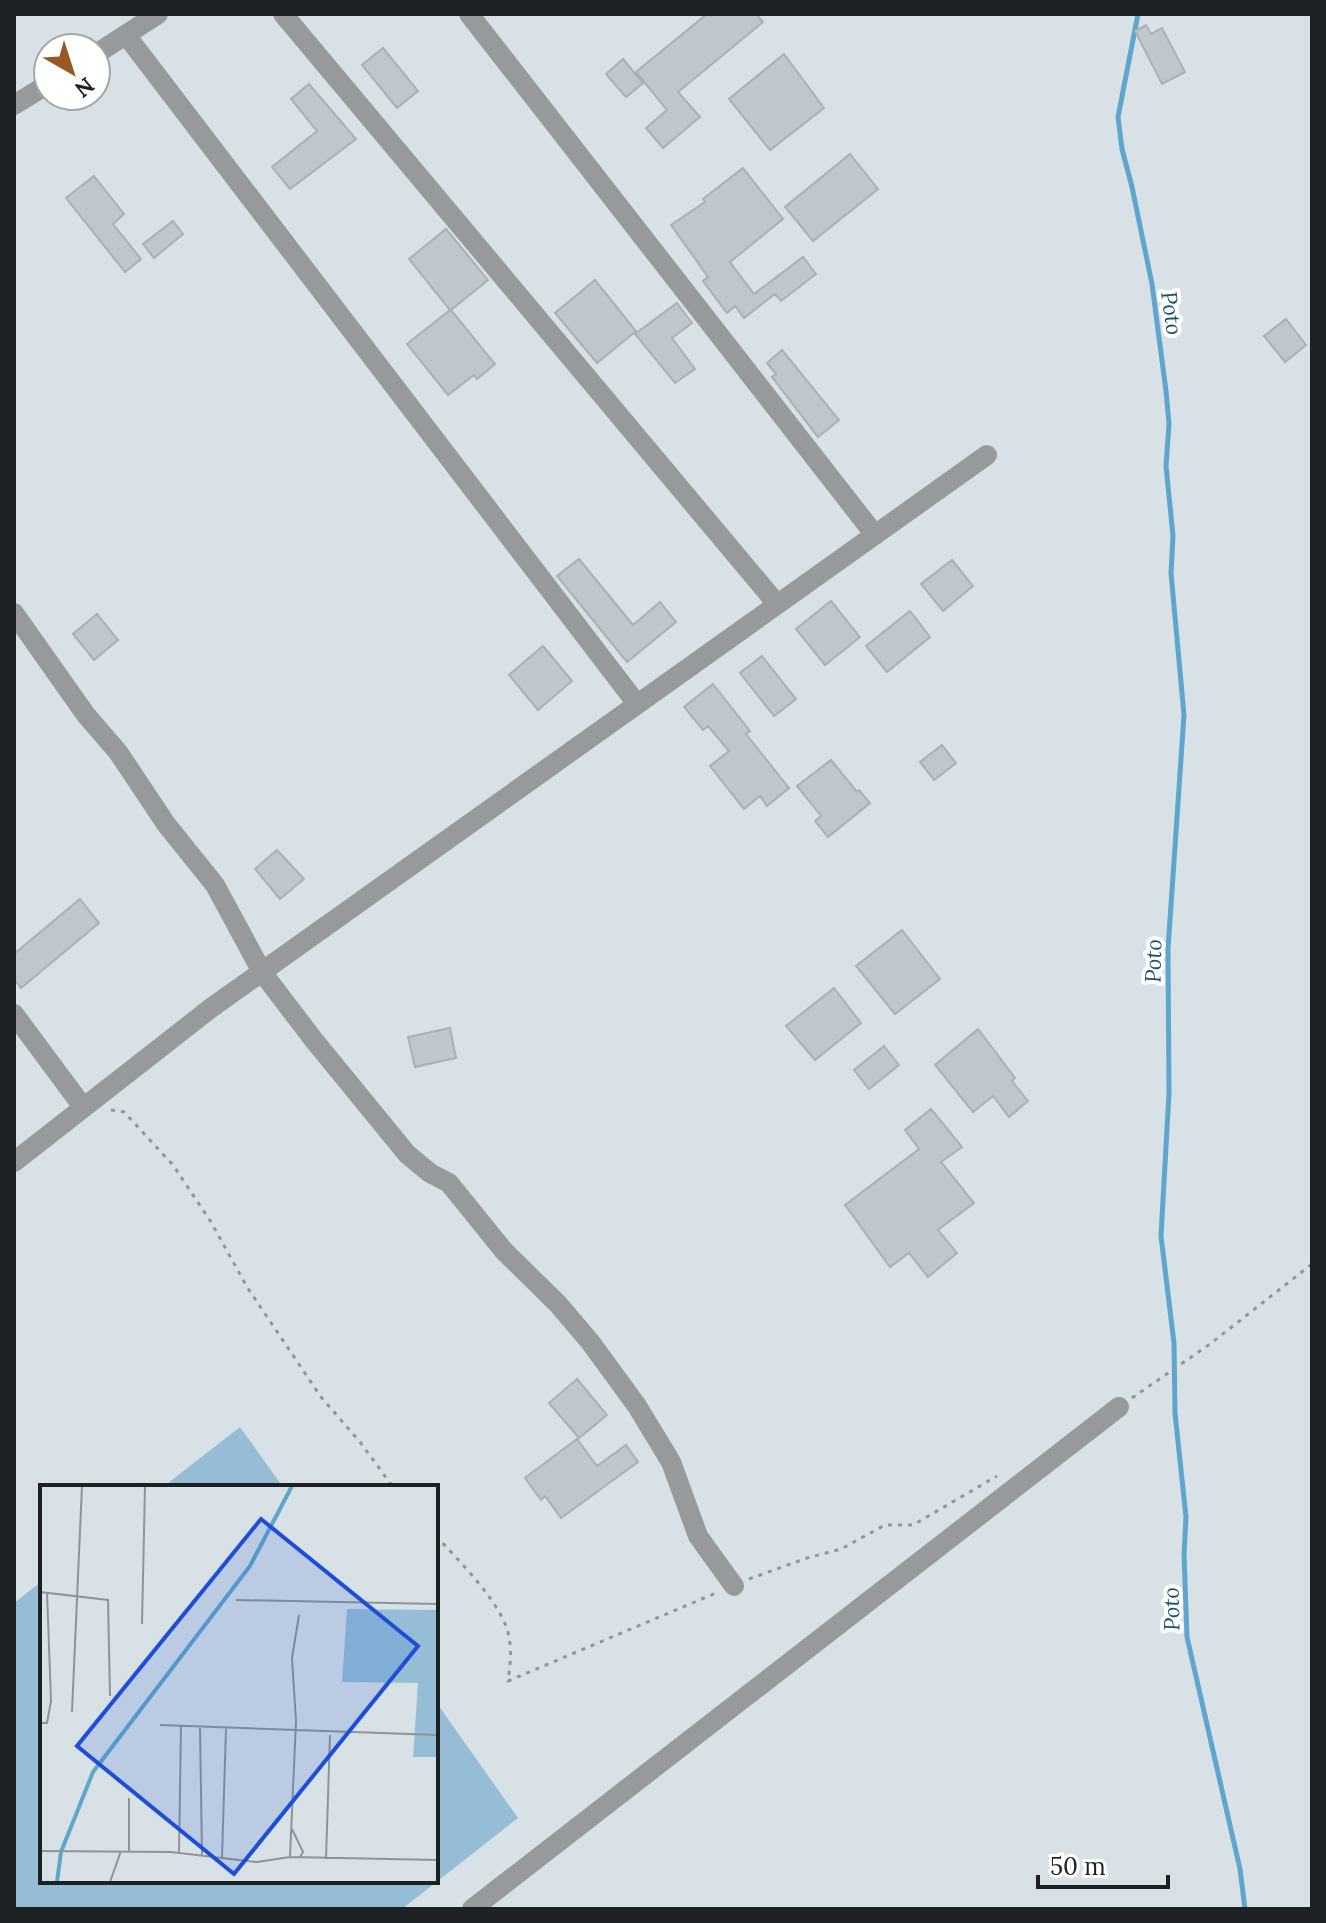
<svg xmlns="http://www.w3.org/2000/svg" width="1326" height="1923" font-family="Lora,serif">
	<rect width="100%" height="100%" fill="#d8e1e5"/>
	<!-- green -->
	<path fill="#95bed6" d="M240,1427L283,1487H163Z
		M42,1581V1881H436V1702L518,1818L402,1909H14V1603Z"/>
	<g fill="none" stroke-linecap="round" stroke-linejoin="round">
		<!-- stream -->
		<path stroke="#5ea6cd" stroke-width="5" d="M1138,14L1118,117L1122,149L1132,187L1152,284L1166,391L1169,424L1166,466L1173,536L1171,573L1184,715L1168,949L1169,1093L1161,1236L1174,1343L1175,1413L1186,1517L1184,1554L1187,1637L1240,1869L1245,1909"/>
	</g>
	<!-- building -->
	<path fill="#bfc7cc" stroke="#a9b1b5" stroke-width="2" d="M707,14H756L763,22L678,92L700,117L663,148L646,128L667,110L636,72Z
		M1146,25L1151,34L1162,28L1185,72L1162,84L1135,31Z
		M383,48L418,91L397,108L362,65Z
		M784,54L824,108L770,150L729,99Z
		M623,59L643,83L626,97L606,74Z
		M309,84L356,139L290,189L272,167L317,131L291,99Z
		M850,154L878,189L813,241L785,207Z
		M743,168L783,219L730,262L754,294L803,257L816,274L781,301L775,294L744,318L735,306L727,313L703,281L708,277L671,225L705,202L703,199Z
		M94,176L124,214L113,224L141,259L125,272L66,198Z
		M173,221L183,234L154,258L143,244Z
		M446,229L488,280L451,310L495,364L477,379L474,375L448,395L407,344L450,310L409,259Z
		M595,280L636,331L597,363L555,313Z
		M677,303L692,323L672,338L695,369L675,383L635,334Z
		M1286,319L1306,345L1285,362L1264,336Z
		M782,350L839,420L818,437L772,377L776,374L767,363Z
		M579,559L633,625L660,602L676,622L627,662L557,576Z
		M952,560L973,586L943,611L921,584Z
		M831,601L860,637L825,665L796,629Z
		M910,611L930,637L887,672L866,646Z
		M97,614L118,640L94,660L73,634Z
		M543,646L572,681L538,710L509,675Z
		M762,656L796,699L774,716L740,673Z
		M713,684L750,731L746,734L789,788L767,806L760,796L744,809L710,766L729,751L708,726L703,730L684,707Z
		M942,745L956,763L934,780L920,762Z
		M831,760L857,792L859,790L870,803L828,837L815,821L821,816L797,786Z
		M277,850L304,879L280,899L255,869Z
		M80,899L99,923L21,988L14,979V954Z
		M902,930L940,979L895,1014L856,966Z
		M834,988L861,1023L815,1060L786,1026Z
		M450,1028L456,1058L415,1067L408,1037Z
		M978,1029L1015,1078L1012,1081L1028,1101L1009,1117L993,1096L973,1112L935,1065Z
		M884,1046L899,1065L869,1089L854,1070Z
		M931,1109L962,1147L941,1162L974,1203L938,1230L957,1253L928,1277L909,1253L890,1267L845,1205L919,1149L905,1130Z
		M577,1379L607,1415L579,1438L549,1403Z
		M577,1439L597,1466L626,1445L638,1462L561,1518L545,1496L541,1500L525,1478Z"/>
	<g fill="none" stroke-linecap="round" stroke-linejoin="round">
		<!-- path -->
		<path stroke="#90979a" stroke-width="3" stroke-dasharray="4 6" stroke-linecap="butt" d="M111,1110L124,1112L173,1165L211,1222L247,1287L321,1397L360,1442L393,1487
			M1132,1398L1210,1344L1312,1264
			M436,1536C458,1560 504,1605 509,1637C512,1652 510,1666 508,1681L716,1593
			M749,1579L807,1558L841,1549L885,1525H913L997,1476"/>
		<!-- minor -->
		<path stroke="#969a9c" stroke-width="20" d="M283,14L777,604
			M469,14L875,535
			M126,35L637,704
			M96,54L158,14
			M14,105L48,84
			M14,613L86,715L118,752L166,824L215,885L262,972L313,1039L407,1154L430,1173L449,1183L504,1251L558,1304L591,1343L637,1406L671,1462L698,1536L734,1586
			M14,1014L83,1107
			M14,1162L211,1008L987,455
			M472,1909L1119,1407"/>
	</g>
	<g text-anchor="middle" stroke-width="8" stroke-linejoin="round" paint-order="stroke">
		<!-- water labels -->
		<g font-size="22" font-style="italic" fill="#19526d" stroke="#fff">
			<text transform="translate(1172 313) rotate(82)" y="8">Poto</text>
			<text transform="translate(1153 961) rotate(-89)" y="8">Poto</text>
			<text transform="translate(1171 1609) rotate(-91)" y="8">Poto</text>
		</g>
	</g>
	<!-- overview -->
	<g transform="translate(40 1485)">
		<rect width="398" height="398" fill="#d8e1e5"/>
		<path d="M307,124L398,125V272H373L378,198L302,197Z" fill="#95bed6"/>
		<path fill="none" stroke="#5ea6cd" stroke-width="4" d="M17,397L21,367L53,287L210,81L252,1"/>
		<path fill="none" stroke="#8e9497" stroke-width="2" d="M0,107L68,115L70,211M196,115L398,119M102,139L105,1M32,227L42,1M0,238H7L11,216L7,107M120,240L398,250M160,243L162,370M252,344L263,367L260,372M0,366L131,367L217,377L250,372L398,375M89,366V313M139,368L141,241M182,372L186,244M250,372L256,236L252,173L259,130M286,374L290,250M70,397L81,366"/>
		<path fill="#1d4ed8" fill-opacity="0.15" stroke="#1d4ed8" stroke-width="4" d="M221,34L378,161L194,389L37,261Z"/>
		<rect width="398" height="398" fill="none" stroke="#1e2123" stroke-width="4"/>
	</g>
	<!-- border -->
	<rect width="1326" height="1923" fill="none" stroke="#1e2123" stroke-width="32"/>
	<!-- north arrow -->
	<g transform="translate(72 72) rotate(141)"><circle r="38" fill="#ffffff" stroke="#a5a6a7" stroke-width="2"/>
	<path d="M0-6L14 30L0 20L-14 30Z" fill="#9a5726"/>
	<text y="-12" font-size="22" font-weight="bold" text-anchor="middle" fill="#1e2123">N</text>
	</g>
	<!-- scale -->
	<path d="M1038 1875v12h130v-12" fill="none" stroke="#1e2123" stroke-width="4"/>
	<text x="1050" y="1875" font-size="24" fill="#1e2123" stroke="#ffffff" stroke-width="6" paint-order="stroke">50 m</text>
</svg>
